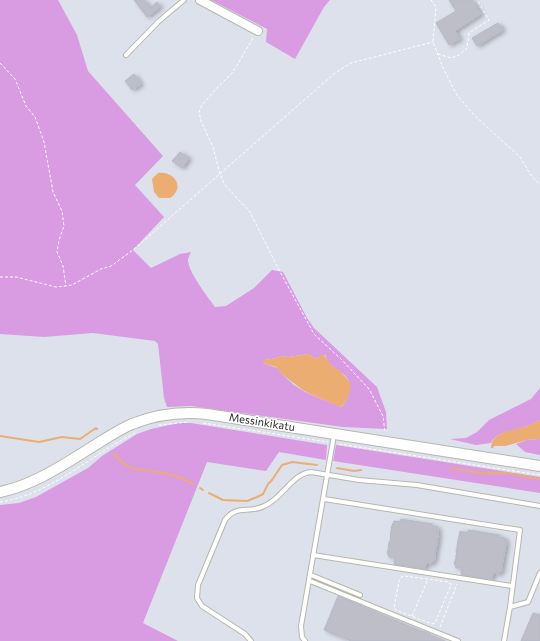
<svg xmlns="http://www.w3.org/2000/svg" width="540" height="641" font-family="Commissioner,sans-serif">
	<defs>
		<filter id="shadow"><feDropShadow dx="3" dy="1.5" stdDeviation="2" flood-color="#0004"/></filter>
	</defs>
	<rect width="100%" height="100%" fill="#dde1ec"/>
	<!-- green -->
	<path fill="#d99be2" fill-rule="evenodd" d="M0,0H58L77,35L88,71L163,156L135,185L164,217L133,250L151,268L180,254L191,252C190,254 188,258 188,260C188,272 208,297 215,307L226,306L254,288L272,270L283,272L307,318L314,328L377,387L386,412L387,429L343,427L191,406L167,407L164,398L158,344L155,341L93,333L44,337L0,334ZM308,354L316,359L322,355H325C327,358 328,364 332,366C345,376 354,378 348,396C346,401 345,404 341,407L305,392L294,385L283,375L277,368L263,363L265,360L277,358L280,356L289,357Z
		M211,0H330L324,7L295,59L266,42L267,29Z
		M540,388V420C535,423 530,425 525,427C513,431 498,431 491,443L476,445L450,439L466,438L477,432L489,420L531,399Z
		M179,423H191L327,445L326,460L279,452L266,471L207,462L143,623L178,641H0V505L19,503L36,497L88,468L102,456L137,434L151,429Z
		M540,439V455L525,452L516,444L527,440Z
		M336,445L540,477V493L333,461Z"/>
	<!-- water -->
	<path fill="#ecad72" d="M158,173C174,171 186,187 170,198H159L154,192L152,179Z
		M308,354L316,359L322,354L324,355L332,366L339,370L350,382C352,389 347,404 340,407L304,391L283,375L276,367L263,363L264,360L277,358L280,356L289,357Z
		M540,420V439L527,440L505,446H494L493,448H491C491,432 513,430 525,427C531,425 535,422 540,420Z"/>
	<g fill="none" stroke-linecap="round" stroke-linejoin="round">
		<!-- stream -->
		<path stroke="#ecad72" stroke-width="2" d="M0,436L39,442L62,437L80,439L96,428L97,429
			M113,454L127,466L131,468L164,473L182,478L193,484
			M337,468L354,471L361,470
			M451,468L487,474L488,473
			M488,473H507L540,479
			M200,488L203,490
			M209,493L223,500L247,501L257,497L263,494L268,484L272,480L282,465L292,462L317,465"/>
	</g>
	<!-- building -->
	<path fill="#bdbec8" stroke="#b7b9c8" filter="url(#shadow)" d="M134,0H144L150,8L157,2L160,7L147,17Z
		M449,0H472L481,14L455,31L460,39L449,45L436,23L456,11Z
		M498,23L503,30L477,46L472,38Z
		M134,74L141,84L132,90L125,81Z
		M180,152L189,158L182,168L172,161Z
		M401,519L432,524V526L438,527V535L439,536L437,540H438L435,554V559L431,564L426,563L425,569L394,564L395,558L389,557L387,552L388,551L389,542H390L391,530H392L391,528L394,521L400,522Z
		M468,530L499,535V537L505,538L506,544L503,560V563L502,564V570L499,574L493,573L492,579L461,575L462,568H456L454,562H456L455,560L456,559V555H457L456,550H457V546L460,531L468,533Z
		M338,596L423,632V631L428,633V634L445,641H351L324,630Z
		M533,613L540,615V641H521Z"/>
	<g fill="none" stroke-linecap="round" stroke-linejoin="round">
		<defs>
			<path id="service" d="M126,55L159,21L184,0
				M324,499L520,530L510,607L528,602L540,573
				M313,555L512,586
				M311,575L360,595
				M310,581L458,641
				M251,641L245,634L202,606L197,598L198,585L225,520C235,506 245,512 259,508C281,502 292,473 311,472L359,480L417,485L540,506
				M305,641L302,637L301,626L334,435
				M504,641L510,607"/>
			<path id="minor" d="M200,0L258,31"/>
			<path id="tertiary" d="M0,492C34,485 63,465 92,447C105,439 118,430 132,424C157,414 181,411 207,414L540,466"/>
		</defs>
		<!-- service casing -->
		<use href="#service" stroke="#b7b7ab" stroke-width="6"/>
		<!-- minor casing -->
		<use href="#minor" stroke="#b7b7ab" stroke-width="10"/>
		<!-- tertiary casing -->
		<use href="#tertiary" stroke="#b7b7ab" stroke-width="12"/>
		<!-- path -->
		<path stroke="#fff" stroke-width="1" stroke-dasharray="3 2" stroke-linecap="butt" d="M431,0L436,7L433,42L444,70L457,95L475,116L520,157L530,174L540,185
			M253,38L233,72L217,88L202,105L199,112L201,121L213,147L220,174L225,185L250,212L279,270L314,334L342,360L369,389L383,416L385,433
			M438,54L451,58L459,55L467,48L469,33L489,20L477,0
			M0,63L15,79L26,106L35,117L44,142L53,192L62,211L64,226L59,240L57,252L63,266L66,286
			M0,277H16L56,287L66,286L72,285L101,269L111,266L133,250L335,73L351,63L433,42
			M203,423L328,442
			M159,425L188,422
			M339,444L540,475
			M0,502C52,494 89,456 135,433
			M405,576L449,582L451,585L435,623L432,624L396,610L394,608L399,581L401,577Z
			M412,616L428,579
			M440,627L457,584"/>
		<!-- service -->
		<use href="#service" stroke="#fff" stroke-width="4"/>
		<!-- minor -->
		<use href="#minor" stroke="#fff" stroke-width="8"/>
		<!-- tertiary -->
		<use href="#tertiary" stroke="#fff" stroke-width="10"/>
	</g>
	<g text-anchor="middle" stroke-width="3" stroke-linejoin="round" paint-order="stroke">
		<!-- street labels -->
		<g font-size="11" fill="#2b2b2b" stroke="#fff">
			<text transform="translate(262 422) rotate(9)" y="4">Messinkikatu</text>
		</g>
	</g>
</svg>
